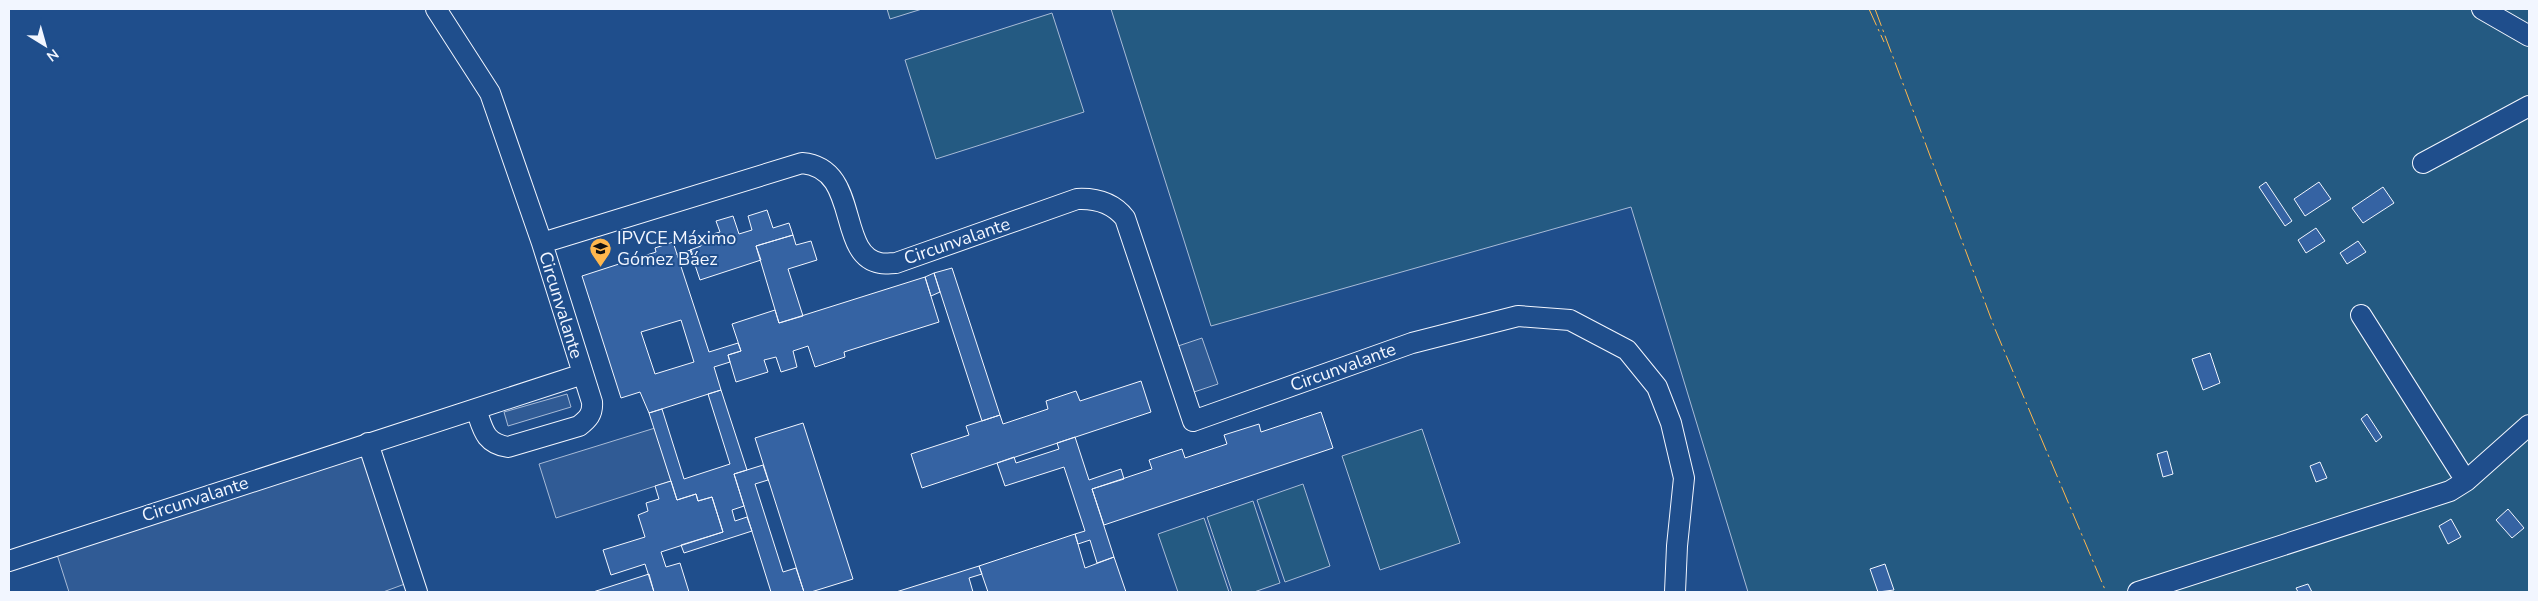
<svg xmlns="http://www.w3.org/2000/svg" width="2538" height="601" font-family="'Nunito Sans',sans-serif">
	<rect width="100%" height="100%" fill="#1f4e8c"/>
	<!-- green -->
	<path fill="#245a82" stroke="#a8bbd7" d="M887,9H922L890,19Z
		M1111,9H2529V592H1748L1631,207L1211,326Z
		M1052,13L1084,112L936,159L905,60Z
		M1422,429L1460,543L1380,570L1342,456Z
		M1303,484L1330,566L1285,582L1257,500Z
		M1253,501L1280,583L1254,592H1232L1207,517Z
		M1204,518L1229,592H1178L1158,534Z"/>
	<!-- parking -->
	<path fill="#305b95" stroke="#a8bbd7" d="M1202,338L1218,384L1185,395L1169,349Z
		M567,394L571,407L508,426L504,412Z
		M655,428L671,481L556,518L539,464Z
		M368,443L413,581L383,592H69L54,545Z"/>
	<!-- building -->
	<path fill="#3563a3" stroke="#f2f6ff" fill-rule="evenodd" d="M2266,182L2292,221L2285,226L2259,187Z
		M2319,182L2331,199L2305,216L2294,199Z
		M2383,187L2394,203L2363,223L2352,208Z
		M767,210L773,228L789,223L793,235L756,246L761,260L700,280L690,250L701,246L699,238L720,232L716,221L733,216L739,234L752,230L748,216Z
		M2316,228L2325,241L2306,253L2298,240Z
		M793,235L796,245L811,241L817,260L788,269L803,316L779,323L756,246Z
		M2358,241L2366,252L2347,264L2340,253Z
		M673,242L709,352L738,343L741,351L728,355L730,362L714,367L721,390L649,413L640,392L621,398L582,276L656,252L655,248ZM681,320L694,362L655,374L641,332Z
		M691,250L693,256L679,260L677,254Z
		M952,268L1000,415L982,421L934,273Z
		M934,273L940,292L931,296L925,277Z
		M925,277L939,322L844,352L845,357L815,367L808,346L793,351L797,367L781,372L776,357L764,360L768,372L736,382L728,355L741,351L732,324L775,310L779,323Z
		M2210,353L2220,383L2203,390L2192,359Z
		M1141,381L1151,412L922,488L911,454L969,435L966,426L1000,415L1003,424L1048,409L1046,401L1076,391L1080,401Z
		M721,390L747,470L734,474L744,506L732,510L735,521L747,517L752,531L684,553L681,545L723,532L712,497L698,501L696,494L677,500L649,413L662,409L684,479L730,464L708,394Z
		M1321,412L1333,448L1104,525L1092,489L1152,469L1149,460L1182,449L1185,458L1227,444L1224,435L1259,424L1261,432Z
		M2367,414L2382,437L2376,442L2361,419Z
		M803,423L853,579L811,592H804L755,438Z
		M1075,437L1089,480L1121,469L1124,479L1092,489L1114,557L1097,563L1090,540L1078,544L1075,534L1085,531L1064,467L1005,486L997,463L1014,457L1016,463L1059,449L1057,443Z
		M2167,451L2173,474L2163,477L2157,454Z
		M2320,462L2327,478L2316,482L2310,466Z
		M763,465L768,480L755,484L783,572L796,568L804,592H771L734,474Z
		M671,481L677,500L696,494L698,501L712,497L723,532L661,552L666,567L680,563L689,592H654L645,564L611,575L603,550L645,537L638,515L648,511L646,503L659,499L655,486Z
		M2508,509L2524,528L2512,538L2496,520Z
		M2451,519L2461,537L2448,544L2439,526Z
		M1075,534L1085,568L1114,557L1126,592H988L979,566Z
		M1885,564L1894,590L1878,592L1870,569Z
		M979,566L982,574L969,578L973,592H896Z
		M649,574L654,592H593Z
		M2308,584L2312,592H2298L2296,588Z"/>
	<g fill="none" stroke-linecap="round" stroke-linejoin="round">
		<defs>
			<path id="minor" d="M436,9L490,93L542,243
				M2482,9L2529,36
				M2423,163L2529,106
				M2361,315L2466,481
				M476,409C483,429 484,443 508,447L579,426C588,419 593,414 592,402L542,243L802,163C861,168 836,255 880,263C885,264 891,263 896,263L1077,199C1096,198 1113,203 1125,218L1193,421L1412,343L1518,316L1570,320L1627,350L1657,387L1671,423L1684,478L1677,546L1675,592
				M368,443L417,592
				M9,561L583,374
				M2138,592L2450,491L2466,481L2529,425"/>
		</defs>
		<!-- minor casing -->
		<use href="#minor" stroke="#f2f6ff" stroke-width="22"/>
		<!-- minor -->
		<use href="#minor" stroke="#1f4e8c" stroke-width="20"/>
		<!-- power -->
		<path stroke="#ffb74d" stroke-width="1" stroke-dasharray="18 4 2.5 4" stroke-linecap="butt" d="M1869,9L1884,42
			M1875,9L1995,329L2106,592"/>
	</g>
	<!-- icons -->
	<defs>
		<symbol id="school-pin" viewBox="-11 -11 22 30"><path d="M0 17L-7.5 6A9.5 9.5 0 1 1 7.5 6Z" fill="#ffb74d" stroke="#1f4e8c"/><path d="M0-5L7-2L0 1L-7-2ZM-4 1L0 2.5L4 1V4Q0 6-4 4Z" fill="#111"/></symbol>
	</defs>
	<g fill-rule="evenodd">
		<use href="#school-pin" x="588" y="236" width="25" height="34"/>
	</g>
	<g text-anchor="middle" stroke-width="4" stroke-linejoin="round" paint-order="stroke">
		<!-- poi labels -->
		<g font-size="18" fill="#f2f6ff" stroke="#1f4e8c" text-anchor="start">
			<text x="617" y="244">IPVCE Máximo<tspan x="617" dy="21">Gómez Báez</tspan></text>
		</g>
		<!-- street labels -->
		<g font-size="18" fill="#f2f6ff" stroke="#1f4e8c">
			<text transform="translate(957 241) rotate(-19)" y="6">Circunvalante</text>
			<text transform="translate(561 305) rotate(73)" y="6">Circunvalante</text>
			<text transform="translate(1343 367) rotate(-20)" y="6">Circunvalante</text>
			<text transform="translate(195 499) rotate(-18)" y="6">Circunvalante</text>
		</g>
	</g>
	<!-- border -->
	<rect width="2538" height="601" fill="none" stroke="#f2f6ff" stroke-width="20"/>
	<!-- north arrow -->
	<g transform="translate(45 45) rotate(143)" stroke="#1f4e8c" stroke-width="4" paint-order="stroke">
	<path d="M0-4L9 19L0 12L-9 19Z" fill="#f2f6ff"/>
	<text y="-8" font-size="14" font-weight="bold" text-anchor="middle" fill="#f2f6ff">N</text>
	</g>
</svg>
